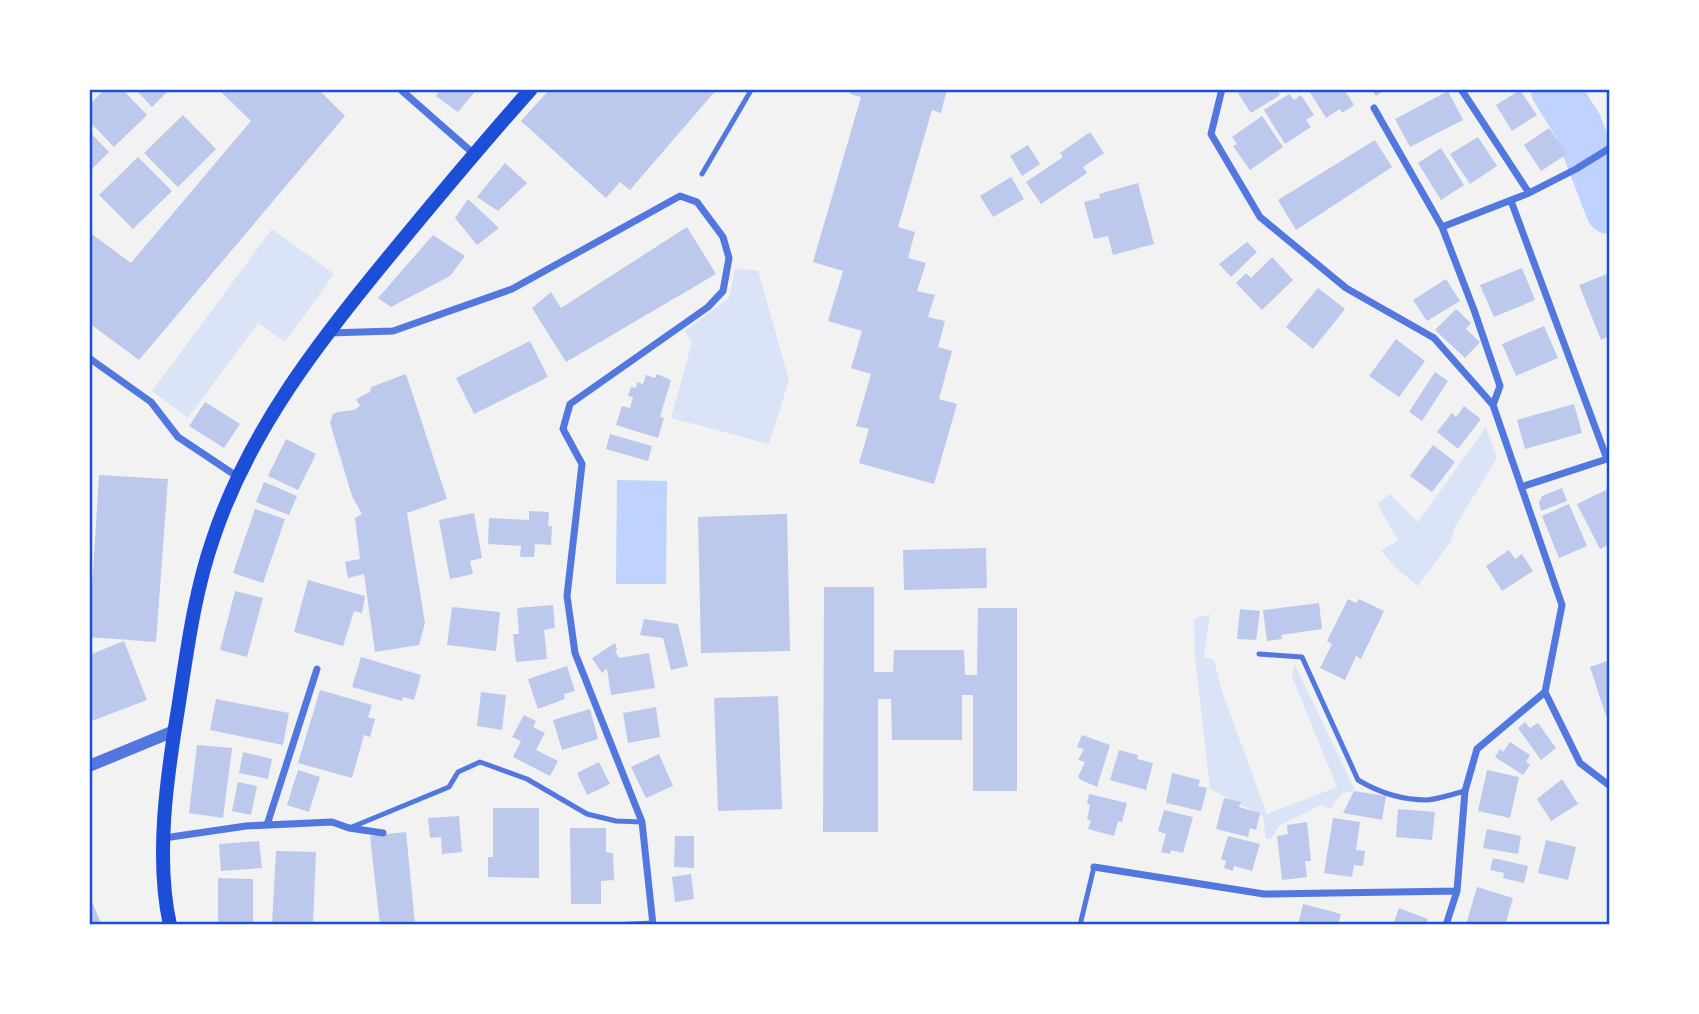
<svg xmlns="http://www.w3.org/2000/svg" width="1699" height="1014" font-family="'Public Sans',sans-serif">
	<rect width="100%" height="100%" fill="#f2f2f2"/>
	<!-- green -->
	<path fill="#dbe4f7" d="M272,229L334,274L285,342L258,323L188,418L152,391Z
		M735,269L758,270L789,380L769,444L671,418L692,342L685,331L729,298Z
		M1486,427L1497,458L1455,527L1450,543L1418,586L1398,570L1381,551L1398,540L1377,504L1390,494L1418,522Z
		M1210,614L1204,657L1214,660L1223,694L1267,814L1337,787L1292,677L1295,665L1355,790L1341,794L1331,809L1321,805L1280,825L1271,839H1266L1263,816L1210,789L1195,658L1194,619Z"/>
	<!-- water -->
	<path fill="#bfd3fe" d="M617,480L667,481L666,584H616Z"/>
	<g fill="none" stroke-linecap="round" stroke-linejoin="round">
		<!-- river -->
		<path stroke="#bfd3fe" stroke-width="49" d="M1555,89L1578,126L1610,210"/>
	</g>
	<!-- building -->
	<path fill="#bdc9ec" d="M105,89H122L147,115L114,147L89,121V105Z
		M135,89H170L152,107Z
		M218,89H318L345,116L139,360L89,323V232L131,263L251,121Z
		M441,89H477L458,112L436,96Z
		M550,89H717L630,190L620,182L606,198L521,121Z
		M851,89H947L941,113L932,110L898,227L915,232L908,258L926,263L917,291L935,295L928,317L945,321L938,347L952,351L939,399L957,404L934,484L859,463L869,429L856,426L871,374L851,368L862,331L828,321L843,271L813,262L861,97L850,94Z
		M1244,89H1276L1280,95L1251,113L1238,93Z
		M1308,89H1344L1354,105L1342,113L1340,109L1326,118Z
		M1371,89H1386L1376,96Z
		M1520,90L1537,115L1512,131L1496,105Z
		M1448,91L1463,120L1410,147L1395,119Z
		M1289,94L1294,100L1301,95L1314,115L1306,120L1311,127L1285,144L1264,110Z
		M183,115L216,149L178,187L144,153Z
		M1262,116L1283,147L1250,170L1233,146L1237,144L1232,137Z
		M1549,128L1567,154L1541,171L1524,145Z
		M89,131L109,152L89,172Z
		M1090,132L1104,153L1083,167L1087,173L1041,204L1026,182L1063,157L1060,153Z
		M1478,137L1497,166L1470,184L1450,154Z
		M1375,140L1392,167L1296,230L1278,200Z
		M1028,145L1040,164L1022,176L1010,156Z
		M1441,148L1464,185L1441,200L1418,163Z
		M138,157L172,191L133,229L99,195Z
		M505,163L527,183L498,211L477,197Z
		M1011,177L1024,199L993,217L980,196Z
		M1138,183L1154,244L1113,255L1108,236L1094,239L1084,202L1100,198L1099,194Z
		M468,199L499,228L477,245L455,218Z
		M687,227L716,274L566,362L532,308L551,292L561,308Z
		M433,235L465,256L450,276L391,307L378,298Z
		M1247,242L1257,252L1231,277L1219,264Z
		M1272,257L1293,280L1262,310L1236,283L1246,273L1251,278Z
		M1522,268L1535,300L1494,317L1480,285Z
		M1607,274L1610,280V336L1601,340L1579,285Z
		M1446,279L1460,301L1427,321L1413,300Z
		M1318,288L1345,309L1313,349L1286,327Z
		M1456,309L1471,323L1466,329L1480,342L1465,358L1435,330Z
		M1544,326L1558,358L1516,376L1502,344Z
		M1396,339L1425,361L1399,397L1369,376Z
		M530,341L548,377L474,414L456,378Z
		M1435,372L1448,381L1422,421L1409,412Z
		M406,374L447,499L407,513L425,623L419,645L375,652L364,574L348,578L345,562L360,559L355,518L362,514L352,496L330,423L333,414L338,412L354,410L360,406L356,399L370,392L371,387Z
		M657,374L671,380L660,417L664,418L658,438L616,425L622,406L630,408L633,397L628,396L631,387L636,388L637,382L643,384L646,375L655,378Z
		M205,402L240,424L224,448L189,426Z
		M1574,404L1582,433L1525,449L1517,420Z
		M1464,406L1481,419L1458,449L1437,432L1452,413L1456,417Z
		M610,434L652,446L648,461L606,449Z
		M286,439L316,454L298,490L268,476Z
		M1433,445L1455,462L1432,492L1410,476Z
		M99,475L168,479L156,642L89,637Z
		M264,482L297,496L289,515L256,502Z
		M1562,488L1567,501L1541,511L1539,503L1542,496Z
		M1610,488V544L1600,549L1577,504Z
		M1569,504L1587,546L1559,558L1542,516Z
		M255,509L285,519L263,583L233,573Z
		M529,511L549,512L548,526H552L551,545L535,544L534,557H520L521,546L488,544L489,518L529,520Z
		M474,513L482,558L470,561L473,574L450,579L439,520Z
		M787,514L790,651L701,653L698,517Z
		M986,548L987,588L904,590L903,550Z
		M1509,550L1515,559L1522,554L1533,571L1502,591L1486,566Z
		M308,580L365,596L362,613L354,611L343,646L294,632Z
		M824,587H874V672H893L894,650H964L965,675H977L978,608H1017V791H973V695H962V740H892L891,699H878V832H823Z
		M235,591L263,598L247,657L220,650Z
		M1348,599L1356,603L1359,599L1384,611L1361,659L1356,656L1345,680L1320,668L1332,644L1327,641Z
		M1319,603L1322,629L1281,635L1282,639L1267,641L1263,610Z
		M553,605L555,628L544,630L547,659L516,662L513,634H519L517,608Z
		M452,607L500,612L496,651L447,645Z
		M1240,609L1260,611L1256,640L1237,639Z
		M644,619L678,624L688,666L671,670L663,638L640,635Z
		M124,641L147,700L89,722V655Z
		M615,643L617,650L615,651L619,658L649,653L655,688L611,695L607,668L602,673L592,658Z
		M361,657L421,675L414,700L403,697L402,701L352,687Z
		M1610,660V715L1606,716L1590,667Z
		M567,666L575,691L564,694L565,699L538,709L528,679Z
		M320,690L372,705L368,717L375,719L370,737L364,735L352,778L298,763Z
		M481,692L506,695L502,730L477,726Z
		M778,696L782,809L718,811L714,698Z
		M216,699L289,713L283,745L210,730Z
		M656,707L660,737L628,743L623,713Z
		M590,709L598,739L562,750L553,720Z
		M524,715L536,721L533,727L545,733L536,750L558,761L550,776L513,757L521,741L512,737Z
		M1525,722L1530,728L1538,723L1556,748L1541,760L1518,728Z
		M1082,735L1110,745L1097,787L1081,780L1078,777L1085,762L1078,760L1084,749L1077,747Z
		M1510,742L1530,755L1526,762L1530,765L1523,775L1495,757L1500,749L1503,752Z
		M197,745L232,748L223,818L189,813Z
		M1119,750L1138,755L1137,759L1153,763L1146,790L1110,780Z
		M243,752L272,759L268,779L239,773Z
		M659,754L673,786L646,798L631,767Z
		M599,762L610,784L587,795L577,773Z
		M298,770L320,777L309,812L287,805Z
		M1487,770L1519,777L1510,818L1478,811Z
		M1172,773L1200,780L1198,786L1207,788L1201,811L1166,803Z
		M1562,779L1578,804L1551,821L1537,799Z
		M238,782L257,786L251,815L232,811Z
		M1354,791L1386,796L1382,820L1343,813Z
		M1089,794L1127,803L1122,822L1118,821L1114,836L1088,829L1091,820H1087L1090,805L1087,804Z
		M1224,798L1241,802L1239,807L1260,813L1256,830L1250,828L1248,837L1216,829Z
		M493,808H539V878L488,877V857H493Z
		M1398,809L1435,812L1432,840L1396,837Z
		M1164,810L1193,817L1183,853L1171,850L1170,854L1161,852L1166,834L1158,831Z
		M459,816L462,852L442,854L441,837L430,838L428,818Z
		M1333,818L1360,822L1356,850L1365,851L1363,866L1354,865L1352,877L1324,873Z
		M1307,822L1311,861H1305L1307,877L1282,880L1277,836L1288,834L1287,825Z
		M570,828H606V852L613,853L614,880L601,881V904H571Z
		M1487,829L1521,836L1518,854L1483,848Z
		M406,832L415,924L380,925L370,836Z
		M675,836H694V868L674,867Z
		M1228,836L1260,844L1252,871L1234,866L1233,871L1224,868L1226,861L1221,859Z
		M1546,840L1576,847L1568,880L1538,873Z
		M259,841L262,868L221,871L219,844Z
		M276,851L316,852L313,925H272Z
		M1493,858L1528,866L1524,883L1503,878L1504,873L1490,870Z
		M691,874L694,899L675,902L672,877Z
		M218,878L253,879V925H218Z
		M1477,887L1513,898L1505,925H1466Z
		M89,895L102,925H89Z
		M1303,904L1341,914L1338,925H1298Z
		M1399,908L1428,919L1426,925H1393Z"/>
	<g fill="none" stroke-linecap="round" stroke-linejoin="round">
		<!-- service -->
		<path stroke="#5277de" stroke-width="5" d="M702,174L750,92L747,89
			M1259,654L1302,657L1358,780C1378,792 1403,800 1427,800C1439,799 1453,794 1465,791
			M352,827L449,787L458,772L480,762L527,779L587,814L616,821L642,822
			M610,925L653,923
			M1080,925L1094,867"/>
		<!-- minor -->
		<path stroke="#5277de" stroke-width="7" d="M400,89L474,154
			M1222,89L1211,134L1260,217L1346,288L1434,338L1493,405L1562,605L1545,692L1477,749L1465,791L1457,891L1446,925
			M1461,89L1529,193
			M1374,108L1442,227L1529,193L1576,169L1610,148
			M1511,201L1607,459L1521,487
			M1442,227L1474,310L1500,386L1493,405
			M329,333L393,331L512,289L680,196L697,202L723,237L729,258L723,291L708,307L570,404L563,429L582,464L567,596L575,653L642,822L653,925
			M89,358L151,402L178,437L238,477
			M1545,692L1580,763L1610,786
			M267,825L317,669
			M164,838L246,826L332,822L349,828L383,833
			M1094,867L1264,894L1457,891"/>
		<!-- tertiary -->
		<path stroke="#5277de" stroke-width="12" d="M89,766L174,731"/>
		<!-- secondary -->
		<path stroke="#1d4ed8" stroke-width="14" d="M170,925C155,858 167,776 178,709C187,652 194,594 213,539C249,431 319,341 391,254C437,198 483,143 531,89"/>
	</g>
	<!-- border -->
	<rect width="1699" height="1014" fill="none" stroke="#ffffff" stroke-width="182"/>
	<rect x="91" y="91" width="1517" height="832" fill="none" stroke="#1d4ed8" stroke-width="2.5"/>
</svg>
